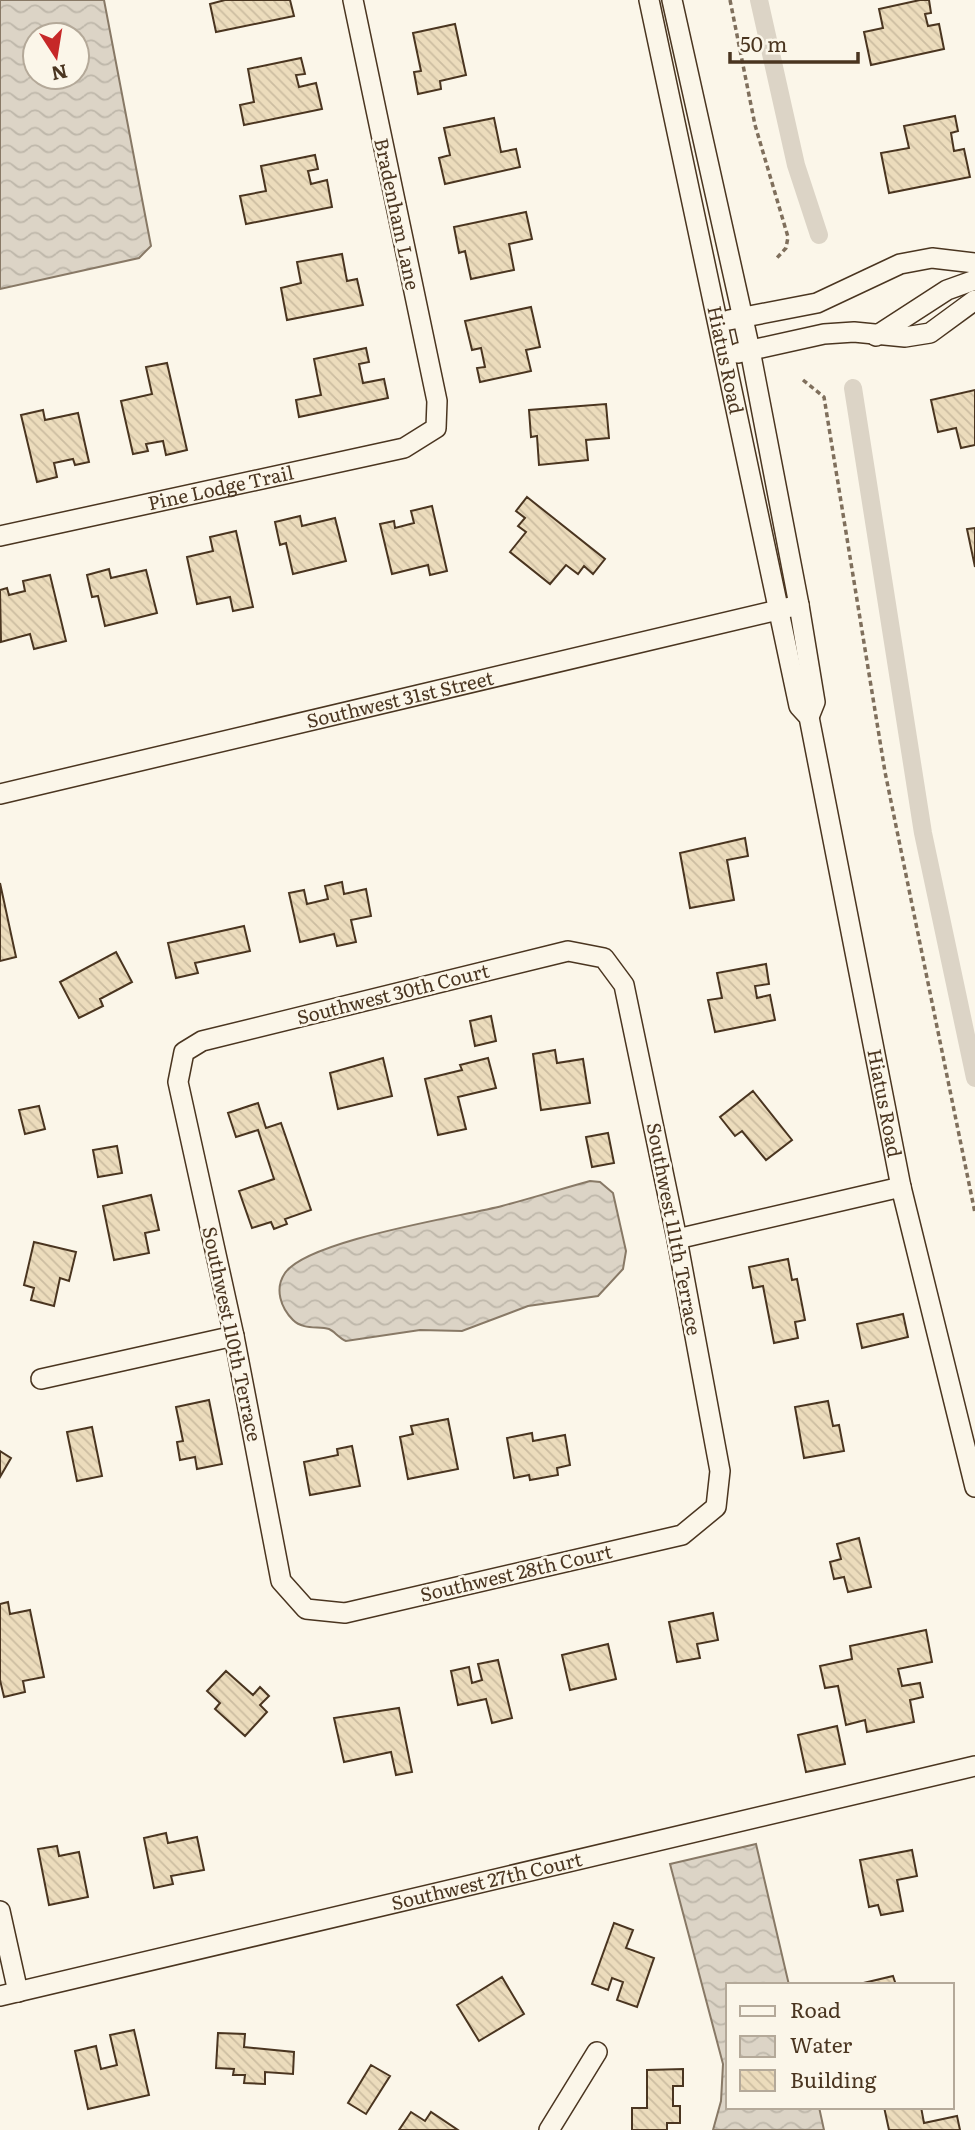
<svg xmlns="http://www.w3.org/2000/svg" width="975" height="2130" font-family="Literata,serif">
	<defs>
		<pattern id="water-waves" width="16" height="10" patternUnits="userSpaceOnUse" patternTransform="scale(1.75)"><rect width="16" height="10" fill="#dcd4c6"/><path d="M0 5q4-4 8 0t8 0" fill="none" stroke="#beb7aa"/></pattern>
		<pattern id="building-back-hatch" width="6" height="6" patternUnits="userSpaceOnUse" patternTransform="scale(1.75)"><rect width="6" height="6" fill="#ecdcbc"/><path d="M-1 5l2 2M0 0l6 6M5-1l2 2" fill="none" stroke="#ccbda1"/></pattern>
	</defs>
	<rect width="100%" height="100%" fill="#fbf6e9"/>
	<!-- water -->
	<path fill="url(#water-waves)" stroke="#887966" stroke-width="2" fill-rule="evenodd" d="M0,0H104L151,246L139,258L0,289ZM35,35H77V77H35Z
		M590,1181L600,1182L613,1193L626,1251L623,1269L598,1296L528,1306L462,1331L420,1330L346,1341C339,1338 334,1331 329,1329C318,1326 303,1330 293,1320C281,1308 274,1289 285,1273C308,1240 459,1217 502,1206C532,1198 561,1189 590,1181Z
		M756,1844L789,1985H728V2107H819L824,2130H713L721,2101L723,2064L670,1864Z"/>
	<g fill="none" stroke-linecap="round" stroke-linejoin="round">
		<!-- canal -->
		<path stroke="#dcd4c6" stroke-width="18" d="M759,0L796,165L819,235
			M853,388L923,833L975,1078"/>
	</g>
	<!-- building -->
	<path fill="url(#building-back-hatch)" stroke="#4a3520" stroke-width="2" d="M290,0L294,16L216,32L210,4L225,0Z
		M920,0H929L931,13L925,14L928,26L939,24L944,49L871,65L864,32L883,28L879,9Z
		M455,24L466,75L440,81L441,89L418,94L414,72L421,71L413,33Z
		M301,58L305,74L296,75L299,87L316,83L322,109L244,125L240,105L254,102L248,69Z
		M955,116L958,131L951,133L954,151L964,149L970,177L889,193L881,153L909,148L904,126Z
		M494,118L501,152L516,149L520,167L445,184L439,158L450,155L444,128Z
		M315,155L318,169L308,171L311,184L327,180L332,207L246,224L240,196L266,191L261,166Z
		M526,212L532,239L509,244L514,270L471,279L465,251L459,253L454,227Z
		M342,254L347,281L357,279L363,305L287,320L281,288L301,283L297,262Z
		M531,307L540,347L526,350L531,371L480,382L477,368L485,367L481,348L472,350L465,321Z
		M366,348L369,362L359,364L363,383L384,379L388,398L299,417L296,400L321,395L314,359Z
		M167,363L187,450L166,455L163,441L146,444L148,451L133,454L121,401L152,394L146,367Z
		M975,390V445L961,448L956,428L938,432L931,400Z
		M606,404L609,438L586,440L588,460L539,465L537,436L531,437L529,410Z
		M43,410L45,420L78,413L89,462L75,465L73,459L54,463L57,477L37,482L21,415Z
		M527,497L605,559L593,574L584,566L578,574L566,565L550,584L510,552L526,532L518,526L525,518L516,511Z
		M432,506L447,571L430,575L428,565L392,574L380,524L394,521L395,528L414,523L411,511Z
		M300,516L302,526L335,518L346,561L293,574L286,543L280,545L275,522Z
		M975,528V567L967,529Z
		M236,531L253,607L233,611L230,597L197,604L187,557L213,551L210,537Z
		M109,569L111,578L146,570L157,613L105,626L98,596L92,597L87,575Z
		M50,575L66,641L34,649L30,634L1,642L0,590L7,588L9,595L25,591L23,581Z
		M745,838L748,856L727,860L734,900L690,908L680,853Z
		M342,882L344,894L366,889L371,916L351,920L356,942L337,946L334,934L300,942L289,893L304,890L307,904L328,899L325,886Z
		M0,883L16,957L0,961Z
		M244,926L250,951L195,963L198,973L176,978L168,943Z
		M116,952L132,982L100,999L103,1006L79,1018L60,982Z
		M766,964L769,984L755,986L757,998L770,995L775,1020L715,1032L708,1000L722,998L717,973Z
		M491,1016L496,1041L475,1046L470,1021Z
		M555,1050L557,1063L583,1059L590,1103L541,1110L533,1054Z
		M383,1058L392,1096L338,1109L330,1073Z
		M488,1058L496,1088L458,1097L466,1129L438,1135L425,1079L462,1070L460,1065Z
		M753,1091L792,1140L766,1160L742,1131L735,1136L720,1117Z
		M258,1103L266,1128L281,1123L311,1210L285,1219L287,1224L274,1229L271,1222L252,1228L239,1191L274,1179L258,1130L236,1137L228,1113Z
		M39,1106L45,1129L25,1134L19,1110Z
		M608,1133L614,1163L592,1167L586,1137Z
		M117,1146L122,1173L98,1177L93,1150Z
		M151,1195L159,1230L145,1233L149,1253L114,1260L103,1206Z
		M34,1242L76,1252L69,1281L60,1278L54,1306L31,1300L34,1288L24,1285Z
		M788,1259L792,1280L797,1279L805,1320L795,1322L798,1338L774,1343L763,1286L753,1288L749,1267Z
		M903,1314L908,1337L862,1348L857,1324Z
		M209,1400L222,1464L197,1469L195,1457L180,1460L177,1442L183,1441L176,1407Z
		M828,1401L833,1426L839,1425L844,1451L804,1458L795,1407Z
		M448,1419L458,1469L408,1479L400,1437L413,1434L411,1426Z
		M92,1427L102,1476L77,1481L67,1432Z
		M532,1433L533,1441L565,1435L570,1465L557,1468L558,1475L530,1480L529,1475L514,1478L507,1438Z
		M352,1446L360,1486L310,1495L304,1462L338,1455L337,1449Z
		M0,1451L11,1458L0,1477Z
		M859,1538L871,1587L848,1592L844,1577L834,1579L830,1562L841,1559L837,1544Z
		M8,1602L10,1614L30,1610L44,1677L23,1681L25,1692L4,1697L0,1680V1604Z
		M713,1613L718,1640L697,1644L700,1658L677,1662L669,1622Z
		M926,1630L932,1662L898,1669L902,1686L920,1683L923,1697L910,1700L914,1722L867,1732L865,1720L846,1725L838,1686L825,1688L820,1666L852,1659L850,1646Z
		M608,1644L616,1679L570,1690L562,1655Z
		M498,1660L512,1718L492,1723L486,1699L458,1705L451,1671L469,1667L472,1683L482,1680L478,1664Z
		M226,1671L253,1695L260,1687L269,1696L260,1705L267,1712L245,1736L215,1709L220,1703L207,1691Z
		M399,1708L412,1772L396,1775L391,1752L344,1762L334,1718Z
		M837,1726L845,1764L806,1772L798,1735Z
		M166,1833L168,1843L197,1837L204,1870L171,1876L173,1884L154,1888L144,1838Z
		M57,1846L59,1856L79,1852L88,1897L49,1905L38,1849Z
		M912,1850L917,1876L897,1880L903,1911L881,1915L878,1905L869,1907L860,1860Z
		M614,1923L633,1930L626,1948L654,1958L637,2007L617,2000L623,1982L612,1978L608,1990L592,1984Z
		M893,1976L896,1985H855Z
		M502,1977L524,2014L479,2041L457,2005Z
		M134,2030L149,2095L88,2109L75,2051L96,2046L101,2069L117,2065L110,2035Z
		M218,2033L245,2034L244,2047L294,2052L293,2074L265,2072V2084L244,2083L245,2075H233L234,2069L216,2068Z
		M371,2065L390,2076L366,2114L348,2103Z
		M683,2069V2086H673V2106H680V2123H667V2130H632V2108H647V2070Z
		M884,2107H921L924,2123L957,2116L960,2130H889Z
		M411,2112L425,2121L431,2112L458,2130H399Z"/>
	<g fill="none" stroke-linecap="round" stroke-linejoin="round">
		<defs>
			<g id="minor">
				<path id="s1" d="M649,0L799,706L809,717L901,1187L975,1487"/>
				<path d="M672,0L750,350L799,605L815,702L809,717"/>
				<path d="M729,320L817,303L900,264L932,258L975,263"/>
				<path d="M876,336L947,290L975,280"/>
				<path d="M738,353L824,334L854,332L905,337L930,333L975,300"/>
				<path id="s2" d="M0,536L404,448L436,428L437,401L353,0"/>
				<path id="s3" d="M0,794L799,605"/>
				<path d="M568,951L604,958L624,985L677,1239L720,1471L716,1507L682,1535L345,1613L306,1609L281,1581L234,1336L178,1082L184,1052L202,1041Z"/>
				<path d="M677,1239L901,1187"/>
				<path d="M41,1379L234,1336"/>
				<path d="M0,1911L18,1992"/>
				<path id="s4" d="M0,1996L975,1766"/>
				<path d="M549,2130L597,2052"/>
			</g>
		</defs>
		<!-- minor casing -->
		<use href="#minor" stroke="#4a3520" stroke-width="22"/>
		<!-- path -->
		<path stroke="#7f6f5c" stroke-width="3.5" stroke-dasharray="5 3.5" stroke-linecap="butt" d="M730,0L755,125L788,237L786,248L775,260
			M803,380L824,397L885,772L975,1213"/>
		<!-- minor -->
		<use href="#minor" stroke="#fbf6e9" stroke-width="19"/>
	</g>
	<g text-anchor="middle" stroke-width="5" stroke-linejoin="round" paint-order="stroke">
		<!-- street labels -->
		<g font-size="19" fill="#4a3520" stroke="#fbf6e9">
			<text transform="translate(397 214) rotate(78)" y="7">Bradenham Lane</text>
			<text dy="7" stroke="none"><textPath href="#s1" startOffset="368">Hiatus Road</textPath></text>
			<text dy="7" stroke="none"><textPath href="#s2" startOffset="226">Pine Lodge Trail</textPath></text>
			<text dy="7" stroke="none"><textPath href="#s3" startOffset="411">Southwest 31st Street</textPath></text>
			<text transform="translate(393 994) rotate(-14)" y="7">Southwest 30th Court</text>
			<text dy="7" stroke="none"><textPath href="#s1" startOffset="1130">Hiatus Road</textPath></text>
			<text transform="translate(674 1229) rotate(79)" y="7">Southwest 111th Terrace</text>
			<text transform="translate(232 1334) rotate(78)" y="7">Southwest 110th Terrace</text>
			<text transform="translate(516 1573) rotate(-13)" y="7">Southwest 28th Court</text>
			<text dy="7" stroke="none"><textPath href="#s4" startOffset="500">Southwest 27th Court</textPath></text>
		</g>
	</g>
	<!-- legend -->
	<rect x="726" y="1983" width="228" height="126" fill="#fbf6e9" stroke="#b4a999" stroke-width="2"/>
	<rect x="740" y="2006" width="35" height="10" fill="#fbf6e9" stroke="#b4a999" stroke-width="2"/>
	<text x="790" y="2018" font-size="21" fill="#4a3520">Road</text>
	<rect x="740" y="2036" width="35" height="21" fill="url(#water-waves)" stroke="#b4a999" stroke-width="2"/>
	<text x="790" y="2053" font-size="21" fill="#4a3520">Water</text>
	<rect x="740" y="2070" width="35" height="21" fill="url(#building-back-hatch)" stroke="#b4a999" stroke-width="2"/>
	<text x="790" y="2088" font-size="21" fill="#4a3520">Building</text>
	<!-- north arrow -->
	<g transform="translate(56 56) rotate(168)"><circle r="33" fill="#fbf6e9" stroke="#b4a999" stroke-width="2"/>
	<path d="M0-5L12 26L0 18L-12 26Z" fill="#c62828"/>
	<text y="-10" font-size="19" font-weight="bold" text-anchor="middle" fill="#4a3520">N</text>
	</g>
	<!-- scale -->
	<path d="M730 52v10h128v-10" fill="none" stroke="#4a3520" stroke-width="3.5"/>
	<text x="740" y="52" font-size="21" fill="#4a3520" stroke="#fbf6e9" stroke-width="5" paint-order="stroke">50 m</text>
</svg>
